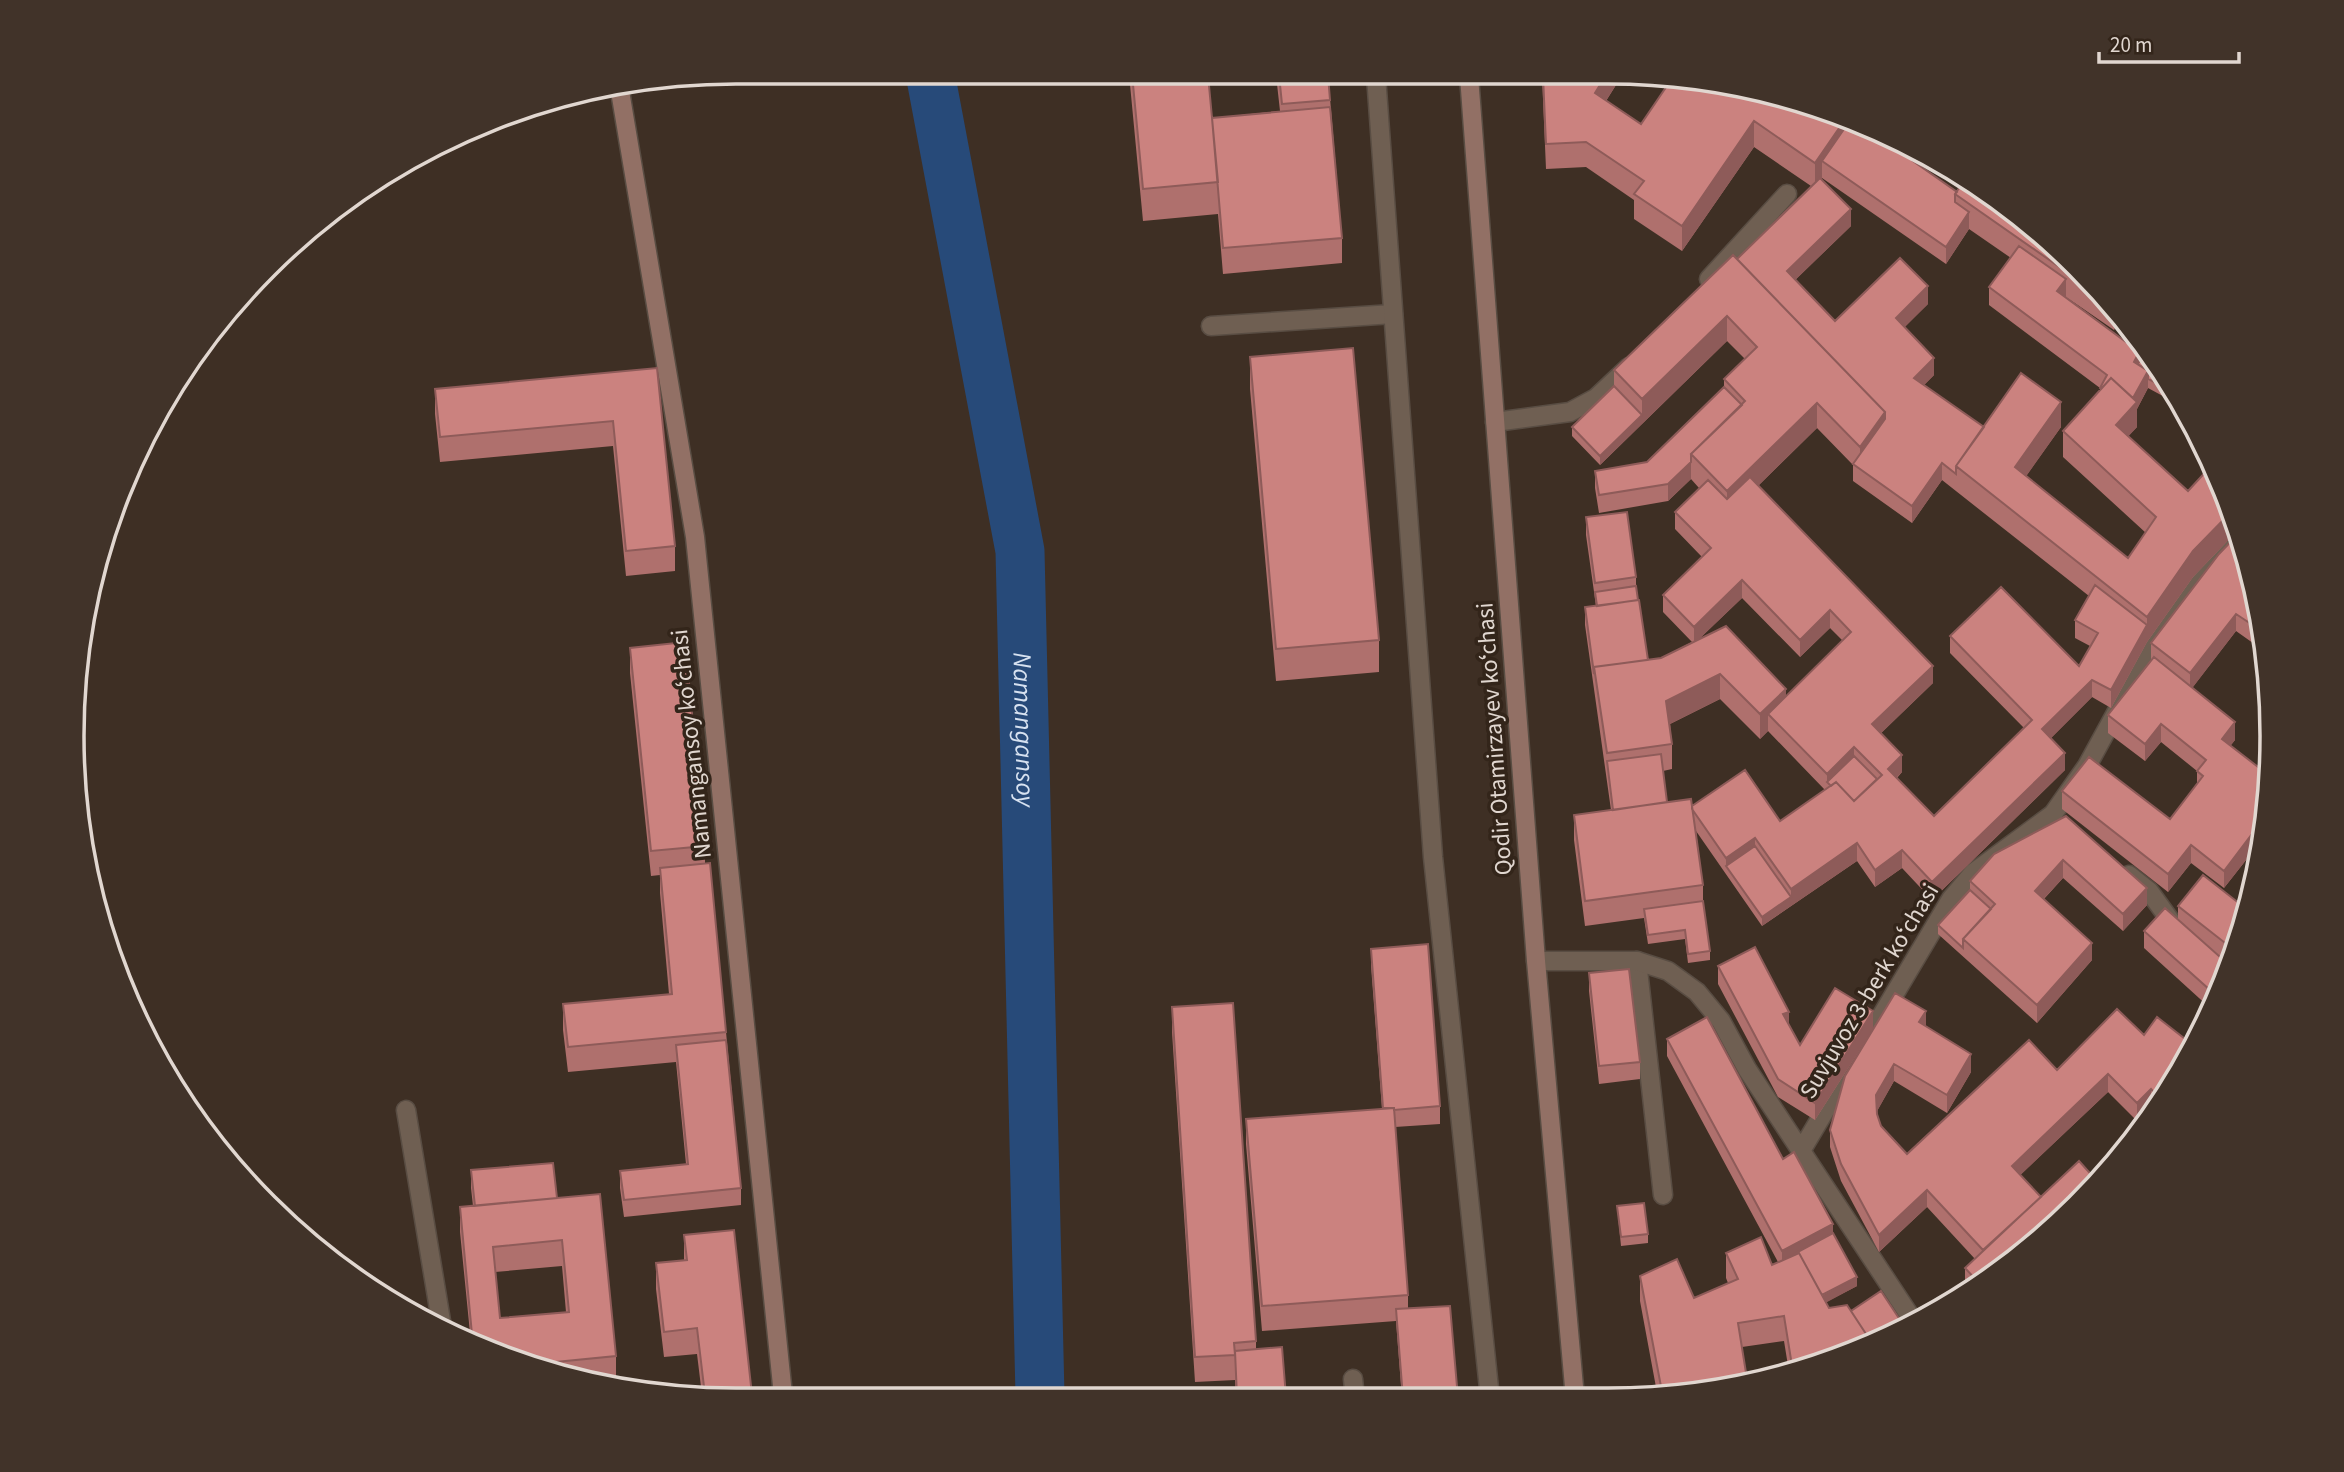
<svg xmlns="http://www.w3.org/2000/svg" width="2344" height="1472" font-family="'Source Sans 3',sans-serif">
	<rect width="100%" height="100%" fill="#3e2f24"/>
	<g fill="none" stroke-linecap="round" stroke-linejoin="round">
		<!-- canal -->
		<path stroke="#274a79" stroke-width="49" id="s1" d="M930,73L1020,551L1040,1396"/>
		<defs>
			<path id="lane" d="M1211,326L1393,314
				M1637,961L1663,1195
				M1353,1379L1355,1398"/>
			<path id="street" d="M1376,76L1433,857L1490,1398
				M1709,279L1787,194
				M1495,422L1570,412L1596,398L1629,367
				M2129,875L2149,891L2175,927
				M1536,961H1637L1668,971L1697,992L1721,1021L1747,1069L1914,1322
				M406,1110L442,1327
				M1801,1151L1951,899L1973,873L2053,814L2087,766L2157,638L2203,573L2225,550"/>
			<path id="secondary" d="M1469,76L1536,961L1575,1398
				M620,91L695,537L783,1395"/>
		</defs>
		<!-- lane casing -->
		<use href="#lane" stroke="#594d43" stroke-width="21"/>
		<!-- street casing -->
		<use href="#street" stroke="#594d43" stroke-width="21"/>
		<!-- secondary casing -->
		<use href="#secondary" stroke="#594d43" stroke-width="21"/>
		<!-- lane -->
		<use href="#lane" stroke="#6f5f52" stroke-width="18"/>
		<!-- street -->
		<use href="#street" stroke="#6f5f52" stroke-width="18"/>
		<!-- secondary -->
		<use href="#secondary" stroke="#927065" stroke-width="18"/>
	</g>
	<!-- wall -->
	<path fill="#af706d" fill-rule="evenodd" d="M1129,74L1220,75L1208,76L1212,118L1280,111L1276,75H1328L1342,238V263L1223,274L1218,214L1143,221Z
		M1542,76L1621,77L1606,101L1641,124L1673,77L1927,160L1921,167L2107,298L2121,317L2114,330L2066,297L2126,342L2144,349V353L2145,351L2183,404L2185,408L2148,388L2137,409V427L2128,436L2188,491L2237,522L2239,529L2193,577L2147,642L2111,708L2092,697L2051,738L2065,770L1932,900L1902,868L1875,887L1857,861L1762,926L1696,831L1703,885V901L1710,951V960L1688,963L1685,939L1648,944L1644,918L1585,926L1574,840V815L1611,810L1585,625V607L1596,606L1586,535V517L1636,577V586L1648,660L1661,658L1692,642L1663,612V595L1702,557L1675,529V512L1699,488L1691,479L1668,501L1599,513L1595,488V471L1647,462L1724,387V379L1745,359L1727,341L1600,465L1572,436V427L1614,386V370L1737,259L1811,186L1754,147L1682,251L1634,219V200L1586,167L1546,169ZM1822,178L1946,264L1969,229L2011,258L1989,287V305L2100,388V391L2063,431V457L2146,533L2128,558L2026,476L2061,427H1984L1924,385L1934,375L1904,327L1928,304L1835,321L1795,280L1851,226L1821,179ZM1817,428L1853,465V481L1912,523L1942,480L2089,596L2075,620V638L2090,646L2079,666L1950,636V653L2024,728L1934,816L1897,778L1902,772L1881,733L1933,683L1758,486ZM1742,598L1800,657L1830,628L1843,641L1786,696L1700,638ZM1720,699L1760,739L1768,731L1825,790L1780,821L1667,802L1663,771L1672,769V744L1670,724Z
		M1250,357L1379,640V672L1276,681L1250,389Z
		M657,368L675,546V571L626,576L613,446L440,462L435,414V389Z
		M2239,533L2267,653L2236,631L2192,688L2235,740L2230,746L2271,779L2261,841L2224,888L2191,863L2168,892L2062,809V791L2170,819L2197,784V771L2161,742L2145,761L2108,733V715L2151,660V643Z
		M630,648L705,846V863L726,1032L741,1188V1205L624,1217L620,1188V1171L686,1164L676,1062L568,1072L563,1030V1004L669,994L660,893V875L651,876L630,673Z
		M2066,816L2147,905L2123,931L2063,878L2044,899L2092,960L2037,1023L1938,934V925L1970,890V881Z
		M2178,906L2249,911L2229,964L2222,958L2228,964L2213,1005L2210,1008L2144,948V931L2178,919Z
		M1371,949L1440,1106V1124L1395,1127L1408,1295V1308L1458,1398H1402L1396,1321L1262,1331L1246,1144V1119L1382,1109L1371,966Z
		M1718,966L1789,1025L1800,1045L1873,1029L1815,1120L1778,1097L1718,984Z
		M1589,973L1640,1062V1079L1599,1084L1589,991Z
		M1172,1007L1256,1341V1349L1286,1397H1236L1235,1380L1195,1382L1172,1032Z
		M1926,1027L1971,1072L1947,1113L1894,1081L1877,1111V1114L1881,1126L1907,1154L2057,1070L2144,1035L2194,1046L2154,1110L2151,1107L2137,1121L2108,1092L2020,1175L2046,1235L1965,1293V1268L1975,1259L1927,1207L1879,1252L1841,1181L1830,1147V1130Z
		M1667,1039L1833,1233L1857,1286L1826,1302L1829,1308L1851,1311L1904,1326L1780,1378L1658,1398L1640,1301V1276L1694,1298L1728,1283L1726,1278V1253L1772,1265L1778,1262L1667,1056ZM1784,1341L1789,1372L1747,1379L1742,1347Z
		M471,1170L557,1198L616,1356V1382L605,1383L482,1350L471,1343L460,1232V1207L473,1206L471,1188ZM562,1266L566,1312L500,1318L495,1272Z
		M1617,1206L1648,1234V1243L1621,1246Z
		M684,1235L752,1395H702L697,1354L664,1357L656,1289V1263L684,1260Z"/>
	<!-- shaded-wall -->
	<path fill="#8e5b59" d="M1605,77H1621L1595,118V93Z
		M1846,118L1851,119L1822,161V178L1815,188V163Z
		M1754,121V147L1682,251V226Z
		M1918,155L1927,160L1913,179V161Z
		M1851,209V226L1787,288V271Z
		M1969,212V229L1946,264V247Z
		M2066,279V296L2057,308V291Z
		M1928,286V304L1896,336V318Z
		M2114,307L2121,317L2114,330Z
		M1727,316V341L1642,424V399Z
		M2142,347L2144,349V362L2138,373L2134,362Z
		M1934,358V375L1914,395V378Z
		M2148,371V388L2137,409V427L2116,450V425L2130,403Z
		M2061,402V427L2015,492V467Z
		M1817,403V428L1727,516V491Z
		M1885,412V437L1860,469V447Z
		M1642,415V424L1600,465V456Z
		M1691,462V479L1668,501V484Z
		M1942,463V480L1912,523V506Z
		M2232,511L2237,522L2239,529L2193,577L2147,642L2111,708V690L2147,625V617L2193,551Z
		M1742,580V598L1694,644V627Z
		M1830,610V628L1800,657V640Z
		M2236,614V631L2190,691V673Z
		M1933,666V683L1872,742V724Z
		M1720,674V699L1666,726V701Z
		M2092,680V697L2042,747V729Z
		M1786,689V714H1768V731L1760,739V714Z
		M2235,722V740L2222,757V739Z
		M2161,724V742L2145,761V744Z
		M1854,747V765L1827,782V774Z
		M2065,753V770L1932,900V882Z
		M1902,755V772L1888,786V769Z
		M2261,822V841L2224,888V871Z
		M1755,838V855L1726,866V858Z
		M1857,843V861L1791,906V889Z
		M2191,845V863L2168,892V874Z
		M1902,850V868L1875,887V870Z
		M2063,860V878L2035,908V891Z
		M2147,888V905L2123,931V914Z
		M1791,897V906L1762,926V917Z
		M2092,943V960L2037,1023V1005Z
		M2225,974L2213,1005L2210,1008V990Z
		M1873,1011V1029L1815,1120V1103Z
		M1926,1011V1029L1919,1022Z
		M1789,1012V1029L1783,1014Z
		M1971,1054V1072L1947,1113V1095Z
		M1894,1064V1081L1876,1113V1095Z
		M2108,1074V1092L2012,1183V1166Z
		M2151,1089V1107L2137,1121V1103Z
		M1927,1190V1207L1879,1252V1235Z
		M1833,1224V1242L1782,1269V1251Z
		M1857,1277V1286L1816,1308V1299Z"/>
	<!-- building -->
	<path fill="#cb827f" stroke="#8e5b59" stroke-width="2" fill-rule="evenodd" d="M1132,74L1208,75L1218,182L1143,189Z
		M1279,75H1328L1330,100L1282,104Z
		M1543,76L1605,77L1595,93L1641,124L1673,77H1694L1846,118L1815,163L1754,121L1682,226L1634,194L1644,181L1586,142L1546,144Z
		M1330,107L1342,238L1223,248L1212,118Z
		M1851,119L1862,122L1918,155L1913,161L1957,192L1955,194V202L1969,212L1946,247L1822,161Z
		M1820,178L1851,209L1787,271L1835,321L1900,258L1928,286L1896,318L1934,358L1914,378L1984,427L1956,466V474L1942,463L1912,506L1853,464L1885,419V412L1737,259Z
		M1964,181L2012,209L2107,298L2111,303L1955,194Z
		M2019,246L2066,279L2057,291L2126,342L2129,336L2138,341L2142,347L2134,362L2148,371L2133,398L2111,378L2101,389L2100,388L2107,375L1989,287Z
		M1733,255L1885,412L1860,447L1817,403L1727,491L1691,454L1745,401L1724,379L1757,347L1727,316L1642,399L1614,370Z
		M1353,348L1379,640L1276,649L1250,357Z
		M2145,351L2157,367L2154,373V382L2148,379V371L2138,364Z
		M2157,367L2166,380L2154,373Z
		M657,368L675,546L626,551L613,421L440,437L435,389Z
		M2021,373L2061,402L2015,467L2128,558L2156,517L2063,431L2111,378L2137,402L2116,425L2188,491L2211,466L2232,511L2193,551L2147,617L1956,466Z
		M1614,386L1642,415L1600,456L1572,427Z
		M1724,387L1742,405L1691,454V462L1668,484L1599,495L1595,471L1647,462Z
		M1750,477L1933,666L1872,724L1902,755L1888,769L1934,816L2032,720L1950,636L2001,587L2079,666L2098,633L2075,620L2095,585L2147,625L2111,690L2092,680L2042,729L2065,753L1932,882L1902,850L1875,870L1857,843L1791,889L1755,838L1726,858L1692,809V806L1745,770L1780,821L1836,782L1854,801L1882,775L1854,747L1827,774L1768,714L1851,632L1830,610L1800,640L1742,580L1694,627L1663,595L1711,548L1675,512L1708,480L1727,499Z
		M1627,512L1636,577L1595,583L1586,517Z
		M2239,533L2263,632L2236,614L2190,673L2151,643L2219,554Z
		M1636,586L1638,600L1597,606L1595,592Z
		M1639,600L1648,660L1594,667V674L1585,607Z
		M1726,626L1786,689L1760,714L1720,674L1666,701L1672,744L1607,753L1594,667L1661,658Z
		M685,642L705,846L651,851L630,648Z
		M2154,657L2235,722L2222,739L2271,777L2263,824L2261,822L2224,871L2191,845L2168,874L2062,791L2089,757L2170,819L2203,776L2197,771L2206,760L2161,724L2145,744L2108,715Z
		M1661,754L1667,802L1613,810L1607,761Z
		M1854,756L1877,779L1854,801L1836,782L1831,786L1827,782Z
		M1691,799L1703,885L1585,901L1574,815Z
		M2066,816L2147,888L2123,914L2063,860L2035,891L2092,943L2037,1005L1963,939L1995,904L1970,881L1994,854Z
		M1755,846L1791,897L1762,917L1726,866Z
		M710,863L726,1032L568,1047L563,1004L672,994L660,868Z
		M2203,875L2249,911L2234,950L2178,906Z
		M1970,890L1991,909L1963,939V948L1938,925Z
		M1703,901L1710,951L1688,954L1685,930L1648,935L1644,909Z
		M2165,908L2228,964L2225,974L2210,990L2144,931Z
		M1428,944L1440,1106L1394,1110V1108H1383L1371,949Z
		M1755,947L1789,1012L1783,1014L1800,1045L1835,988L1873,1011L1815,1103L1778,1079L1718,966Z
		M1629,969L1640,1062L1599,1066L1589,973Z
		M1895,993L1926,1011L1919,1022L1971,1054L1947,1095L1894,1064L1876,1095L1877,1114L1881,1126L1907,1154L2029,1040L2057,1070L2117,1009L2144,1035L2157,1017L2194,1046L2160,1099L2151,1089L2137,1103L2108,1074L2012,1166L2041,1197L1983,1250L1927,1190L1879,1235L1841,1164L1830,1130L1845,1076Z
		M1233,1003L1256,1341L1234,1343L1235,1355L1195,1357L1172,1007Z
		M1707,1017L1783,1159L1794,1152L1833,1224L1782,1251L1667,1039Z
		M726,1040L741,1188L624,1200L620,1171L688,1164L676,1045Z
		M1394,1108L1408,1295L1262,1306L1246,1119Z
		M2079,1161L2097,1181L2046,1235L1979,1283L1965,1268Z
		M553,1163L557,1198L475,1206L471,1170Z
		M600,1194L616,1356L535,1364L482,1350L473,1345L460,1207ZM562,1240L569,1312L500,1318L493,1247Z
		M1644,1203L1648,1234L1621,1237L1617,1206Z
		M734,1230L752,1395H705L697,1328L664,1332L656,1263L687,1260L684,1235Z
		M1833,1233L1857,1277L1822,1295L1799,1253L1792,1256V1255Z
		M1761,1237L1772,1265L1799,1253L1829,1308L1847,1305L1870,1340L1780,1378L1663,1397L1640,1276L1677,1259L1694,1298L1738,1279L1726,1253ZM1784,1316L1793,1372L1747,1379L1738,1323Z
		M1881,1291L1904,1326L1870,1340L1851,1311Z
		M1450,1306L1458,1398H1403L1396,1309Z
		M1282,1347L1286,1397H1237L1235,1351Z"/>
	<g text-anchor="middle" stroke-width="7" stroke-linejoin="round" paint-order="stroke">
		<!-- street labels -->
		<g font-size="24" fill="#e1d7d0" stroke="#33251a">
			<text transform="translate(1494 739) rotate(-94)" y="8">Qodir Otamirzayev koʻchasi</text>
			<text transform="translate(691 744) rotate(-96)" y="8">Namangansoy koʻchasi</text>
			<text transform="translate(1869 991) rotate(-59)" y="8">Suvjuvoz 3-berk koʻchasi</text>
		</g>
		<!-- water labels -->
		<g font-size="26" font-style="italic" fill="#d7e2f1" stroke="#33251a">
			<text dy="9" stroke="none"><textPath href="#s1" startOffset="665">Namangansoy</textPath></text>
		</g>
	</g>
	<!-- crop -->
	<path d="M0 0H2344V1472H0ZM736 84H1608A652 652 0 0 1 2260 736V736A652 652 0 0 1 1608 1388H736A652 652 0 0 1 84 736V736A652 652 0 0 1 736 84Z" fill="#413329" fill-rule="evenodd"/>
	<path fill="none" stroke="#e1d7d0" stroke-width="3.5" d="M736 84H1608A652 652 0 0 1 2260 736V736A652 652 0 0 1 1608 1388H736A652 652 0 0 1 84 736V736A652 652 0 0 1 736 84Z"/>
	<!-- scale -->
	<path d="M2099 52v10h140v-10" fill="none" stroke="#e1d7d0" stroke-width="3.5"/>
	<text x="2110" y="52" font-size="21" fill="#e1d7d0" stroke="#33251a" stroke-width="5" paint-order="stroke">20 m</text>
</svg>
